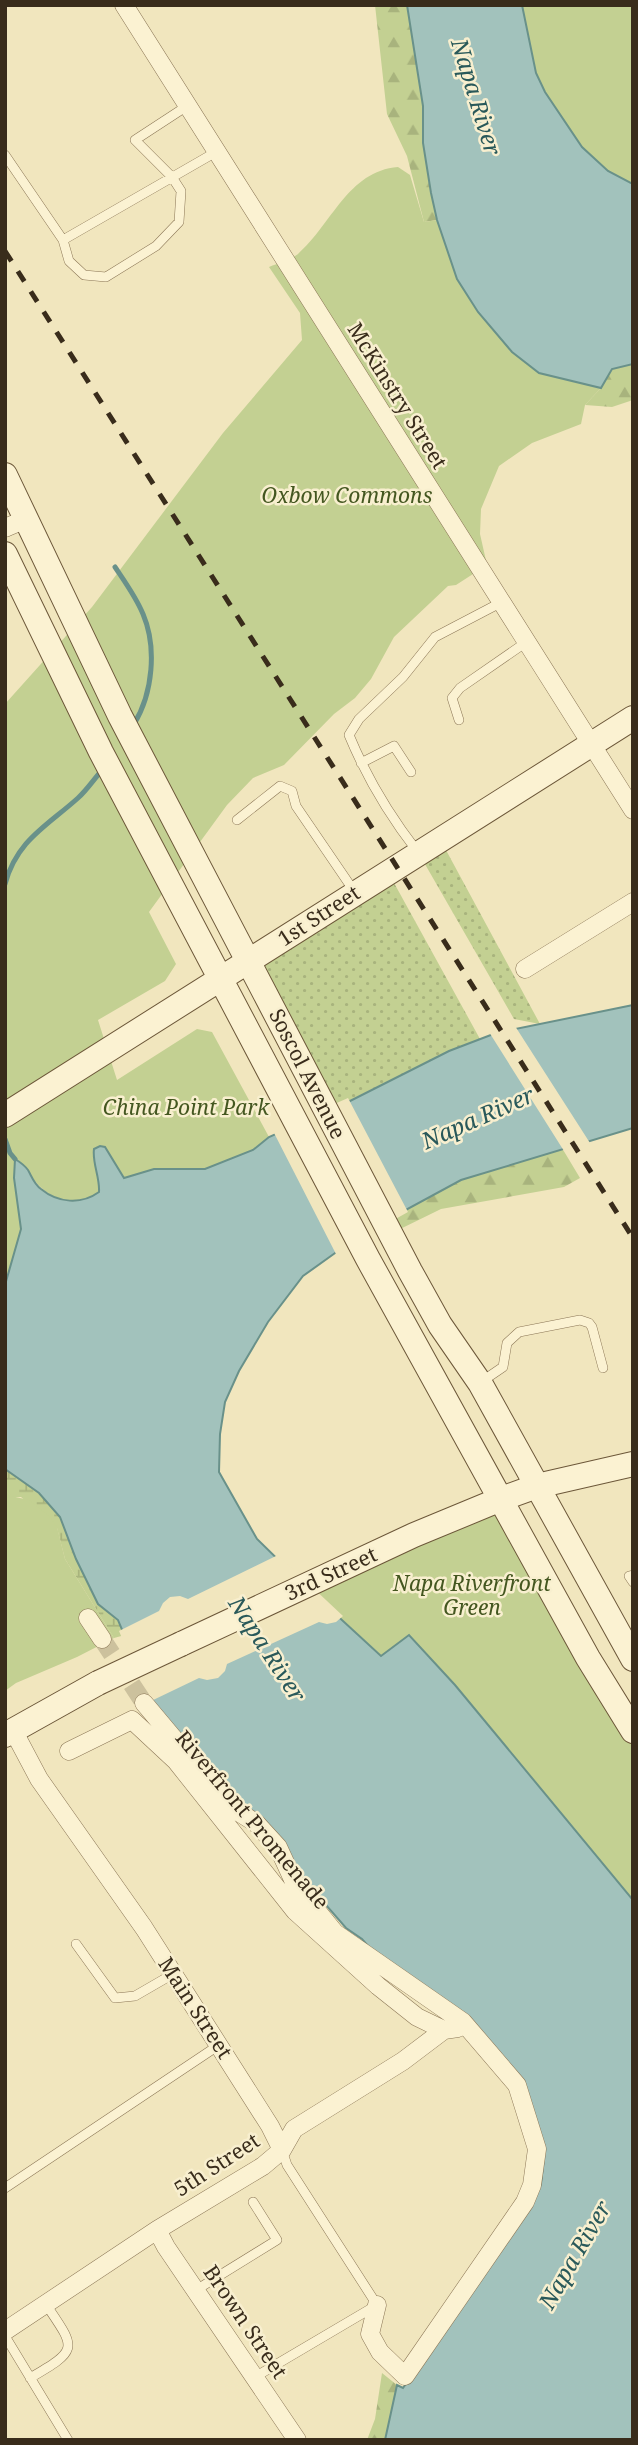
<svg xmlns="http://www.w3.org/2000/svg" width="638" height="2445" font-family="'Noto Serif',serif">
	<defs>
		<pattern id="grass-dots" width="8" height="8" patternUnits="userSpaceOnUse" patternTransform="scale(1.75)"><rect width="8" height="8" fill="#c3d092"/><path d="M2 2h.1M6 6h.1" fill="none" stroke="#a8b37d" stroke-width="1.8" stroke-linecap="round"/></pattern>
		<pattern id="forest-firs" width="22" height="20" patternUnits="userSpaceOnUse" patternTransform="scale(1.75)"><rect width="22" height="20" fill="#c3d092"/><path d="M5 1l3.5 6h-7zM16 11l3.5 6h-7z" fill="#a8b37d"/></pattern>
		<pattern id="wetland-marsh" width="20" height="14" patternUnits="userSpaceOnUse" patternTransform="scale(1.75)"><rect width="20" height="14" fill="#c3d092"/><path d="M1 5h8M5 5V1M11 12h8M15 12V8" fill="none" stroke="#a8b37d"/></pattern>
	</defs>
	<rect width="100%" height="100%" fill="#f1e6be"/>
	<!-- grass -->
	<path fill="url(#grass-dots)" d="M440,839L540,1024L514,1019L418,852Z
		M388,872L480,1039L449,1051L326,1112L248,961Z"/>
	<!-- forest -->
	<path fill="url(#forest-firs)" d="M375,5H407L423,106V143L437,220L424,222L407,156L387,114Z
		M633,364V400L612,407L585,405L601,388L612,368Z
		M562,1148L580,1178L564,1187L441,1209L390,1234L384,1222L461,1180Z
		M382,2373L397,2385L385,2440H367L375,2419Z"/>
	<!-- wetland -->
	<path fill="url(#wetland-marsh)" d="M5,1469L39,1493L60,1517L76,1559L98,1604L118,1620L125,1635L114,1638L65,1559L57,1528L21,1497H11L5,1489Z"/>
	<!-- park -->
	<path fill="#c3d092" d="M522,5H633V184L608,171L582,147L545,92L536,73Z
		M398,167L410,175L424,222L437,220L457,279L478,312L512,352L539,373L601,388L585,405L581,424L532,443L499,466L481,509L480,534L487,565L456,585L448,586L394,637L371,679L355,698L334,714L284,765L253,778L227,805L149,912L176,964L165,981L98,1020L117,1080L197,1029L212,1032L269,1137L253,1150L205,1169H154L124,1178L115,1166L93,1155L99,1178V1192C72,1212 41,1196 27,1169L20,1212L21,1229L5,1285V704L92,607L223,433L302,340L300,313L269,267C278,263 291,260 298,254C332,224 348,171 398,167Z
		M5,1489L11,1496L29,1500L49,1516L57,1527L65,1559L114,1638L77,1657L16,1683L5,1691Z
		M501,1499L633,1731V1900L455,1685L409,1635L382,1656L305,1586Z"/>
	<!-- water -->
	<path fill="#a2c2bc" stroke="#69918a" stroke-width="2" d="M407,5H522L536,73L545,92L582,147L608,171L633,184V364L612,369L601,388L539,373L512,352L478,312L457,279L437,220L431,193L423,143V106Z
		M633,1005V1128L461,1180L363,1233L303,1276L268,1322L239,1371L225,1402L220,1434L219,1472L257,1539L305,1586L381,1656L409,1635L455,1685L633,1900V2440H385L397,2385L403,2388L529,2207L541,2184L544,2156L525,2090L376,1955L362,1939L346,1928L156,1710L118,1620L98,1604L76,1559L60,1517L39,1493L5,1469V1285L21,1229L14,1178L15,1159C20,1162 25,1166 28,1170C32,1177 34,1184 41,1189C58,1203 81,1205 99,1192C100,1177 92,1163 94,1149L100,1146L105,1147L124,1178L154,1169H205L253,1150L269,1137L350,1101L449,1051L496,1033Z"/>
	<!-- pier -->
	<path fill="#f1e6be" d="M515,1026L590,1143L564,1151L489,1032Z
		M348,1098L408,1212L365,1236L337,1256L273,1131Z
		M278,1555L343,1616L336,1622L327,1624L319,1622L227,1664L225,1671L218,1678L207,1680L199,1678L149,1702L119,1631L159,1611L163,1603L170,1597L180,1596L188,1599Z"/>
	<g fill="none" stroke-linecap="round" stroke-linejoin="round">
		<!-- stream -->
		<path stroke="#69918a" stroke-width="5" d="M115,567C125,582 136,597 143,614C157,647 153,693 134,724
			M5,884C17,840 47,826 78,798C87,790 94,779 103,769
			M5,1139L10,1153L15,1159"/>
		<!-- street-tunnel -->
		<path stroke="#ccc19d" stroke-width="18" stroke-dasharray="18 9" stroke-linecap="butt" d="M102,1639L144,1703"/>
		<defs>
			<path id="lane" d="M187,106L135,140L172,177L181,191L179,222L156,246L106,277L84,275L69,261L63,240L216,152
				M5,155L63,240
				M459,720L452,698L460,688L525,643
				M361,763L394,746L411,772
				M237,820L280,786L292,791L296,806L354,891
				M417,851C389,815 366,776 349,735L359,719L403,677L435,637L500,603
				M481,1382L503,1367L507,1343L519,1332L580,1320L589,1323L592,1327L603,1368
				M633,1575L629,1576L633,1582
				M76,1944L115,1998L135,1996L173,1974
				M5,2188L219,2045
				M196,2290L277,2240L253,2202
				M5,2336L68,2440
				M255,2377L377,2305L287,2165L282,2150
				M30,2378C80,2349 76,2349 45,2303"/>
			<path id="street" d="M124,5L633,810
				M5,528L26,519
				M525,969L633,902
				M88,1618L102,1639
				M144,1703L232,1808L256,1823L278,1847L295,1884L335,1933L463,2022L517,2085L537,2149L532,2185L525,2202L405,2376L380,2352L370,2334L377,2305
				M13,1730L39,1779L144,1928L270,2126L282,2150
				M69,1751L132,1720L176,1761L295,1911L378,1986L417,2017L444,2030L458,2028L463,2022
				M157,2230L166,2247L297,2440
				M5,2331L157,2230L263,2166L282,2150L294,2129L403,2061L444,2030"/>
			<path id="secondary" d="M5,475L120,716L410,1271L440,1325L480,1383L633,1659
				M5,554L101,752L368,1259L588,1658L633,1731
				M5,1115L633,718
				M181,1644L414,1535L501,1499L537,1486L633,1464
				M5,1735L98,1683"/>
		</defs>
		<!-- lane casing -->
		<use href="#lane" stroke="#8b7656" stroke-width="10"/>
		<!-- street casing -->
		<use href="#street" stroke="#8b7656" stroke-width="19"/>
		<!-- secondary casing -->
		<use href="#secondary" stroke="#6c5739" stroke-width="26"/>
		<!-- lane -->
		<use href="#lane" stroke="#fbf2d2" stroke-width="9"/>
		<!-- street -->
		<use href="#street" stroke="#fbf2d2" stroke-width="18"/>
		<!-- secondary -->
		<use href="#secondary" stroke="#fbf2d2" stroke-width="24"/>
		<!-- rail -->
		<path stroke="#392c1b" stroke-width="5" stroke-dasharray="12 12" stroke-linecap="butt" d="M5,251L633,1238"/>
		<defs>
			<path id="secondary-bridge" d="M98,1683L181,1644"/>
		</defs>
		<!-- secondary-bridge casing -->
		<use href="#secondary-bridge" stroke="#6c5739" stroke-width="26" stroke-linecap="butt"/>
		<!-- secondary-bridge -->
		<use href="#secondary-bridge" stroke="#fbf2d2" stroke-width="24"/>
	</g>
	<g text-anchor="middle" stroke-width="5" stroke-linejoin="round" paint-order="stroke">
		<!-- street labels -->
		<g font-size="21" fill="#392c1b" stroke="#f8efcf">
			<text transform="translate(397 396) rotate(58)" y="7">McKinstry Street</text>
			<text transform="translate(319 916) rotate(-33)" y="7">1st Street</text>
			<text transform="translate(307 1074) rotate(63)" y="7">Soscol Avenue</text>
			<text transform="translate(331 1574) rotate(-25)" y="7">3rd Street</text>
			<text transform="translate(252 1820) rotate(50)" y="7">Riverfront Promenade</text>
			<text transform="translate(195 2008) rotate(57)" y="7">Main Street</text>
			<text transform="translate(217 2165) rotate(-33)" y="7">5th Street</text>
			<text transform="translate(245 2322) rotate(56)" y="7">Brown Street</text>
		</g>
		<!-- park labels -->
		<g font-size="21" font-style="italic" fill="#445720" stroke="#f8efcf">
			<text x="347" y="503">Oxbow Commons</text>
			<text x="186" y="1115">China Point Park</text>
			<text x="472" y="1591">Napa Riverfront<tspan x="472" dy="24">Green</tspan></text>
		</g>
		<!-- water labels -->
		<g font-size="23" font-style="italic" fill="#29595a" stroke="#f8efcf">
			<text transform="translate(476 97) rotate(73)" y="8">Napa River</text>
			<text transform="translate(478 1118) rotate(-24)" y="8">Napa River</text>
			<text transform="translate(267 1649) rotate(57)" y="8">Napa River</text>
			<text transform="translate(575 2255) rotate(-60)" y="8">Napa River</text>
		</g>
	</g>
	<!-- border -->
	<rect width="638" height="2445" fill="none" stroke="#392c1b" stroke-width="14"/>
</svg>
